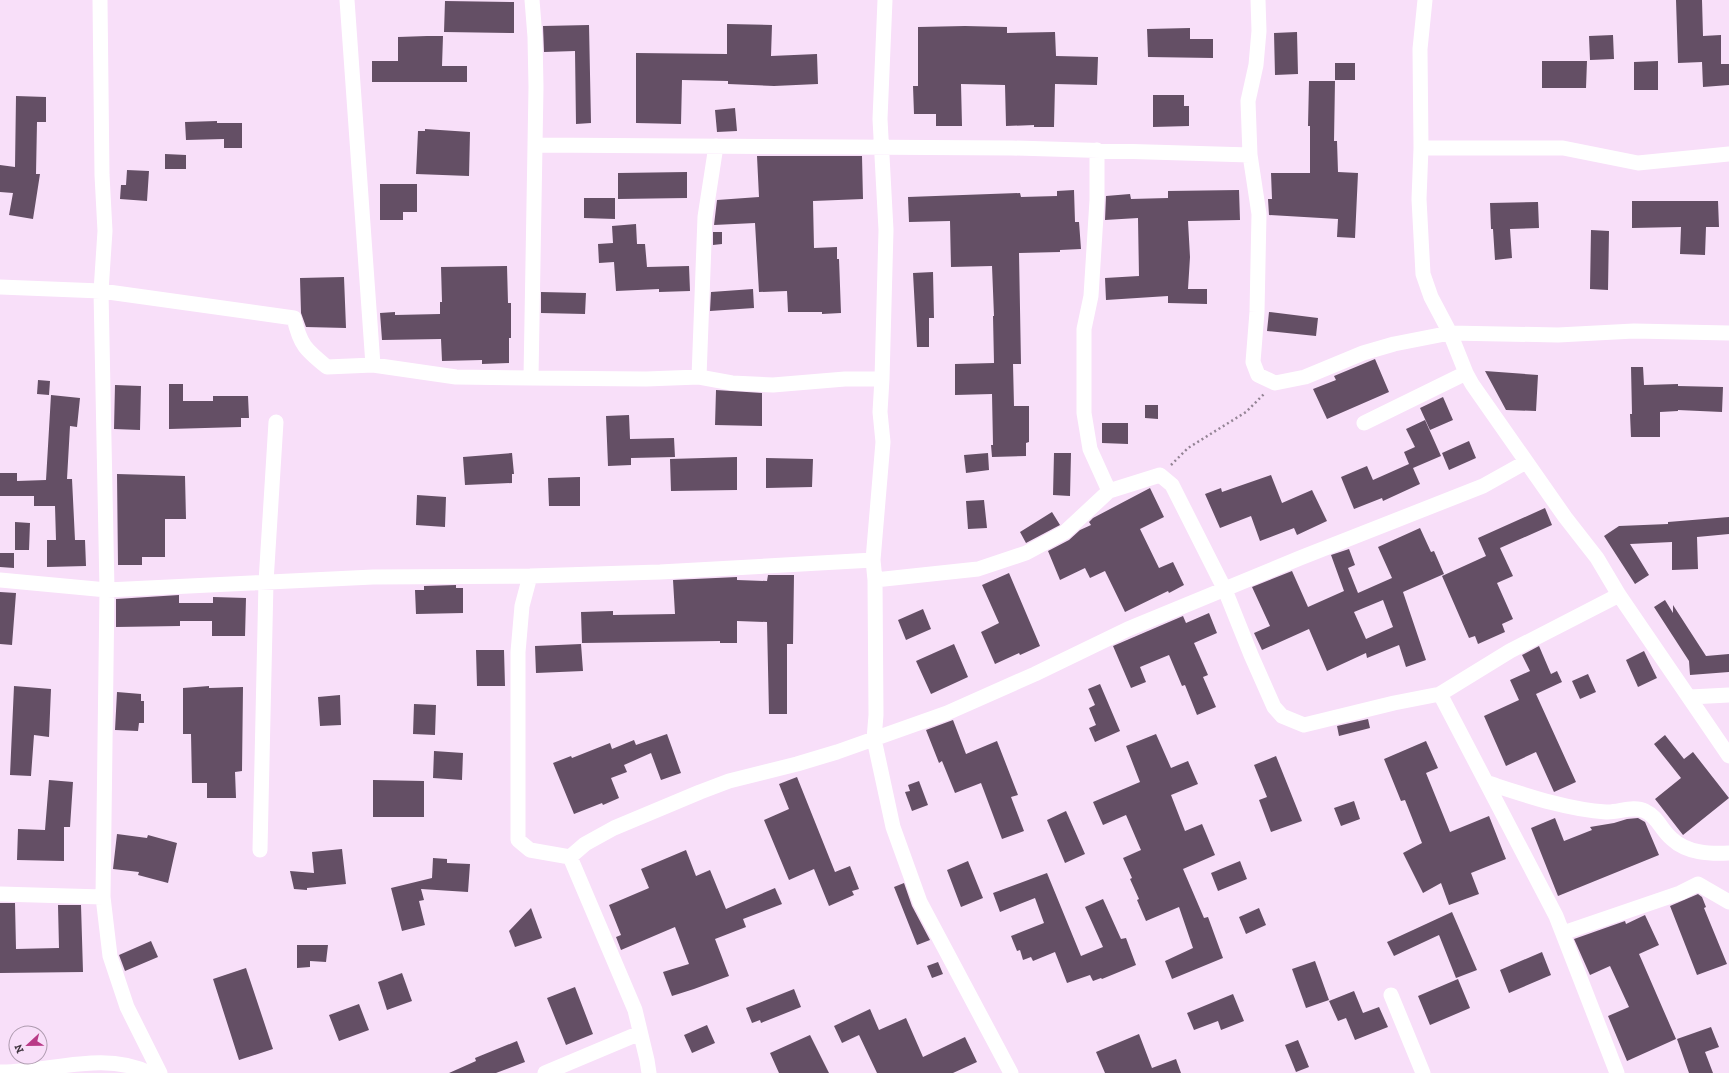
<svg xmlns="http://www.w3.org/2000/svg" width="1729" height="1073" font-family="'Zilla Slab',serif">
	<rect width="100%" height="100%" fill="#f8dff9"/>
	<!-- building -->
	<path fill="#644f65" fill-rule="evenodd" d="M1676,0H1702L1703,36L1721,35V64H1729V85L1703,87L1702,62L1678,63Z
		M445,1L514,2V33L444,32Z
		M727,24L772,25L771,56L817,54L818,84L774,86L728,84V81L682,80L681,124L636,123V53L727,54Z
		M589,25L591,123L576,124L575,51L544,52L543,26Z
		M965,26L1007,27V33L1055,32L1056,56L1098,57L1097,85L1055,84L1054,127H1034V125L1006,126L1005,85L961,84L962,126H936V114H914L913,86H918V27Z
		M1190,28V39H1213V58L1148,57L1147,29Z
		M1297,32L1298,74L1275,75L1274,33Z
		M1613,35L1614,59L1590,60L1589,36Z
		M427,36H443L442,66H467V82H372V61H398V37Z
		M1542,61H1587L1586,88H1542Z
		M1658,61V90H1634V62Z
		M1335,63H1355V80H1335Z
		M1309,81H1335L1334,141H1337L1338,172L1358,173L1355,238L1337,237L1338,219L1269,215L1268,199H1272L1271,173H1310V126H1308Z
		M1153,95H1184V106H1189V126L1153,127Z
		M16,96L46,97V122H37L36,174H40L33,219L9,215L13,193L0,192V165L15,167Z
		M735,108L737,131L717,132L715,110Z
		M217,121V123H242V148H224V139L186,140L185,122Z
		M425,129L470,132L469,176L416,174L418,131H425Z
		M165,154L186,155V169H165Z
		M757,156H862L863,199L813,201L814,248L837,247V259H839L841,313L822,314V312H788L787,291L759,292L755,223L714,225L717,200L759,197Z
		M127,170L149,171L147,201L120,199L121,185H126Z
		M687,172V198L618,199V173Z
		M380,184H417V212H403V220H380Z
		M1074,190L1075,222H1079L1081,249L1060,250V252L1019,253L1021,364H1013L1014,406H1029V442L1026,443V456L992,457L991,445H993L992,394L955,395V364L994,363L993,316H994L992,266L951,267L950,221L909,222L908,197L1020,193L1021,197L1057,196V191Z
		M1239,190L1240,220L1188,221L1190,257L1188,289H1207V304L1168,303V296L1106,300L1105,278L1139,276L1138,218L1105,220L1106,196L1130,194L1131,199L1168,198V191Z
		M584,198H615V219L584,218Z
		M1632,201H1718L1719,227H1706L1705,255L1680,254L1681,227L1632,228Z
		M1538,202L1539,228L1510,229L1512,258L1495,260L1493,229H1491L1490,203Z
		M636,224L637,244H645L647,267L689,266L690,291L659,292V289L616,291L614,262L599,263L598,244L613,243L612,226Z
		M1591,230L1609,231L1608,290L1590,289Z
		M713,232H722V244L713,245Z
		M507,266L508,303H511V338H509V363L482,364V360L442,361L441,339L382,340L380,313L395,312V315L440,314V302H442L441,267Z
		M933,272L934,318H929V347H917L913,273Z
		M344,277L346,328L306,327L301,313L300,278Z
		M753,289L754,308L710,311L711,292Z
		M541,292L586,293L585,314L541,313Z
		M1269,312L1318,318L1316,336L1267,331Z
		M1375,359L1389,392L1327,419L1313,389L1336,380L1334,376Z
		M1631,367H1643L1644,385L1678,384V386L1723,387L1722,412L1678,410V411L1660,412V437H1631L1630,414H1632Z
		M1485,371L1538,375L1536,411L1506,410Z
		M38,380L50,381L49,395L37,394Z
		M169,384H183V401H213V396H248L249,418H241V427L169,429Z
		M115,385L141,386L140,430L114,429Z
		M716,390L762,393V426L715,425Z
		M51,395L80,398L77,427L70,426L67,479H72L75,540H85L86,566L47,567V540H56L55,506H34V496H0V473H17V481L46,480Z
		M1443,397L1453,420L1430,430L1420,408Z
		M1145,405H1158V419L1145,418Z
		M629,415L630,439L674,438L675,457L631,458V465L608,466L606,416Z
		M1425,420L1441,456L1413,468L1420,484L1383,501L1382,498L1354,509L1341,477L1367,466L1373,480L1409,464L1404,452L1415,447L1406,429Z
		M1102,423H1128V444L1102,443Z
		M1469,441L1476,458L1449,470L1442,453Z
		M512,453L514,474H512V483L465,485L463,457Z
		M988,453L989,470L966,473L964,455Z
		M1054,453H1071L1070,496L1053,495Z
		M737,457V490L671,491L670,459Z
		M766,458L813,459L812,487L766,488Z
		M117,474L185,476L186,519H165V557H142V565H118Z
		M1271,475L1282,503L1312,490L1327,521L1297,535L1294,528L1260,541L1251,516L1220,528L1205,494L1221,488L1222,492Z
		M580,477V506H549L548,478Z
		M1150,488L1164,517L1140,529L1159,568L1173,562L1184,585L1169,593L1168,591L1125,612L1105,571L1090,578L1085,568L1060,580L1048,551L1069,540L1080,530L1091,525L1089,522L1093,518Z
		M417,495L446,497L445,527L416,525Z
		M984,500L987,528L968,529L966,501Z
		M1545,508L1552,525L1500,548L1513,576L1497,583L1513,619L1502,624L1505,632L1478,644L1475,636L1469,638L1442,576L1486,556L1478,538Z
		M1052,512L1060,525L1026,543L1020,532Z
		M1729,517V534L1697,537L1698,569L1672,570V542L1630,544L1649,575L1635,584L1604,536L1619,526L1668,524V522Z
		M15,522L30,523L29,550H15Z
		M1420,528L1431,552L1434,551L1444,574L1403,592L1426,660L1406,667L1399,645L1367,658L1366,653L1327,671L1309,629L1262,650L1254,633L1270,626L1252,587L1292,571L1308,607L1344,591L1331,555L1349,549L1355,565L1348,568L1358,593L1392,578L1378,547ZM1383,600L1393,627L1366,639L1354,612Z
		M0,553H14V568L0,567Z
		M1009,573L1040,646L1020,655L1019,653L995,664L981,632L999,623L982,585Z
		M768,575H794L793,644H787V714H769L767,622L737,621V643H720V641L582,643L581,612L613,611V615L675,614L673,580L737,577V580L767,581Z
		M456,585V588H463V613L416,614L415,590H424V586Z
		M0,592L16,593L12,645L0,644Z
		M179,595V603H213V597L246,598L245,636H212V621H180V626L116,627V599Z
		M1665,600L1673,613V605L1706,656L1729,654V672L1690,675L1689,661L1654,607Z
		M923,609L931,629L906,640L898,620Z
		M1209,613L1217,633L1194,643L1208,675L1203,677L1216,707L1197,715L1185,685L1182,686L1169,655L1140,667L1146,682L1131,688L1113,646L1183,616L1186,623Z
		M581,644L583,671L536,673L535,646Z
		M954,644L968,677L931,694L916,661Z
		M1539,646L1551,674L1557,671L1562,682L1536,694L1576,782L1554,792L1536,752L1506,766L1484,716L1519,700L1510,680L1530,671L1522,655Z
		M476,650H504L505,686H477Z
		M1644,651L1657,678L1638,687L1626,660Z
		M1588,674L1596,692L1580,699L1572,681Z
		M1100,684L1120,731L1095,742L1089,728L1096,725L1089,708L1095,705L1088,689Z
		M14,686L51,689L49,737L34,735L31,776L10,775Z
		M209,686V688L243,687L242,771L235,772L236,798H207V783H192L191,734H183V688Z
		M117,692L141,694V701H144V723H139L138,731L115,730Z
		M340,695L341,725L320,726L318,697Z
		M414,704L436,705L435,735L413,734Z
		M1368,719L1370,728L1339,736L1337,726Z
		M953,720L966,754L997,741L1018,795L1011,797L1024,831L1002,839L981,783L955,793L942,761L939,763L926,730Z
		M667,734L681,773L661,780L651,753L624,765L627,772L611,778L619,798L603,805L602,803L574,814L553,763L571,756L572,758L610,743L612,749L634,740L636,745Z
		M1156,734L1171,768L1188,761L1198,784L1171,795L1185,831L1202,824L1215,855L1183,869L1204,918L1208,917L1223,958L1172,979L1165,961L1193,948L1179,907L1146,921L1137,900L1139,899L1130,879L1132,878L1123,858L1141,850L1126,815L1103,825L1093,802L1140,782L1126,746Z
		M1665,735L1684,759L1693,752L1729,798L1683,835L1655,799L1681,778L1654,744Z
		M1426,741L1438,768L1426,773L1450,832L1489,816L1506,859L1471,873L1479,894L1449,905L1441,883L1423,893L1403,853L1422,843L1405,800L1401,801L1384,759Z
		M434,751L463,753L462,780L433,778Z
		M1276,756L1302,821L1271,832L1259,800L1267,797L1254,765Z
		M797,777L835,872L850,866L859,889L852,891L854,895L829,906L814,869L789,880L764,820L789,809L779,784Z
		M49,780L73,782L70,827H64V861L17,860L18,829L45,830Z
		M373,780L424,781V817H373Z
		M919,781L928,805L912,811L905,792L910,791L908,785Z
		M1354,801L1360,819L1341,826L1334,808Z
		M1066,811L1085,854L1065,863L1047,820Z
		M1555,818L1564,841L1592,830L1590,827L1614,823L1627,819L1638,818L1645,822L1659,855L1558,896L1531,828Z
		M117,834L147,838L148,835L177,843L168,883L138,875L139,872L113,869Z
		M342,849L346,884L307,888V890L294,889L290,871L314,873L312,852Z
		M686,850L696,876L710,870L726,909L775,888L782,904L743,919L746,927L715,939L729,976L694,989L672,996L663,972L689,964L675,927L621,950L616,937L621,935L609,905L649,888L641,869Z
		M433,858L447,859V863L470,864L468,892L421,889L424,900L419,901L425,925L402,931L391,888L432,878Z
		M968,861L983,898L961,907L947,870Z
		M1240,861L1247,879L1218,891L1211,873Z
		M1047,873L1081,956L1103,947L1085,907L1103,899L1121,939L1126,938L1136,965L1102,979L1101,978L1093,981L1090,975L1067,983L1055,952L1033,961L1031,957L1023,960L1020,950L1017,951L1011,936L1044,923L1035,898L1000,912L993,893Z
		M904,883L912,906L930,940L917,945L894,887Z
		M1698,894L1702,897L1706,907L1704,908L1727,964L1697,975L1670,906Z
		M0,903H15L16,949L59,948L58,905H81L83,972L0,973Z
		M531,908L542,938L515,947L509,931Z
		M1259,908L1266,925L1246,934L1239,917Z
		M1452,912L1477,970L1456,978L1439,935L1394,956L1387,942Z
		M1645,915L1659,945L1639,954L1676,1039L1627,1061L1608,1016L1629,1007L1610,966L1590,975L1574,939L1625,921L1626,924Z
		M151,941L158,957L125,971L119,955Z
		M297,945H328L326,962L310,961V967L297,968Z
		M1542,952L1551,975L1509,993L1500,970Z
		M1315,961L1329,1000L1306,1008L1292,969Z
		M938,962L943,974L932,978L927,966Z
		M246,968L273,1049L239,1060L213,979Z
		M402,973L412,1001L387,1010L378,982Z
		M1458,979L1470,1008L1430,1025L1418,996Z
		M575,987L593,1034L566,1045L547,998Z
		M794,989L801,1007L761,1023L760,1020L752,1023L746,1008Z
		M1354,991L1363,1013L1379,1007L1388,1027L1355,1040L1346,1018L1338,1021L1329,1001Z
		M1233,994L1244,1021L1221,1030L1218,1021L1194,1030L1187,1013Z
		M359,1004L369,1030L339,1041L329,1015Z
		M870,1009L879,1030L906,1018L923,1057L965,1037L977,1062L953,1073H877L859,1035L842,1043L834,1026Z
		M707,1025L715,1043L692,1053L684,1035Z
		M1711,1027L1719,1047L1705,1052L1713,1073H1689L1677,1039Z
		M1139,1034L1152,1068L1176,1059L1181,1073H1105L1096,1052Z
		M810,1035L829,1073H779L770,1053Z
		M1298,1040L1309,1067L1296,1072L1285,1045Z
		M517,1041L525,1062L496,1073H449L476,1061L475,1058Z"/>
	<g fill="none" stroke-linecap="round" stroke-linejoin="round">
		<!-- path -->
		<path stroke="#948495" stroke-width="2.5" stroke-dasharray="2 3" stroke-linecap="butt" d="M1171,465L1188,448L1246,412L1265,393"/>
		<!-- minor -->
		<path stroke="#fff" stroke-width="15" d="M100,0L102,175L105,231L101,291L107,590L103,897L110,956L127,1007L160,1073
			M347,0L373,365
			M885,0L880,119L886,230L882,379L880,412L883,442L873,560L875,580L876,715L874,739L893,827L920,902L1011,1073
			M1425,0L1420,49L1421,148L1419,199L1423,274L1431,297L1450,333L1466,373L1472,384L1565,517L1597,558L1619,595L1729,756
			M535,145L1012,148L1250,155L1259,214L1257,312L1253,362L1258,375L1275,383L1305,377L1363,353L1394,344L1450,333L1558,335L1634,331L1729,333
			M1421,148H1563L1638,163L1729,154
			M1097,150V200L1091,296L1084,329V413L1090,449L1109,491
			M1250,155L1248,101L1256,65L1259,31L1258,0
			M0,287L101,291L294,318C300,345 306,350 327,367L373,365L456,377L531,378L536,87L535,37L532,0
			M699,377L705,217L716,146
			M531,378L646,379L699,377L732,383L773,385L845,379H882
			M1364,423L1466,373
			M530,576L522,606L518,652V840L530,850L570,857
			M0,580L107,590L373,577L530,576L660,572L873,560
			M875,580L978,569L1026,553L1065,532L1109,491L1160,475L1172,485L1225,590L1251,655L1274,707L1282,716L1304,725L1394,703L1440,694L1556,916L1617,1073
			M1440,694L1510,651L1619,595
			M1690,697L1729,695
			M1488,783C1525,795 1568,810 1606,812C1618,813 1633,805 1645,811C1658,817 1661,830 1672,839C1687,853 1709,854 1729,853
			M260,850L266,582L276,422
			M570,857L585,844L614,828L700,792L729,781L797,764L837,752L947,713L1035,674L1128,629L1300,558L1483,486L1526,462
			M570,857L635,1010L647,1060L649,1073
			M0,894L103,897
			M1563,933L1680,893L1698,884L1729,902
			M1391,995L1423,1073
			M0,1072C48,1073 103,1050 149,1073
			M545,1073L640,1033"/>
	</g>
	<!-- north arrow -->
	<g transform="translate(28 1045) rotate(248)"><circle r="19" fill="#f8dff9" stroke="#ae9baf"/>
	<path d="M0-3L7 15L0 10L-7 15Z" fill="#b93a87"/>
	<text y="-6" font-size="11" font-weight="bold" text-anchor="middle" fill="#403640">N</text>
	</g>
</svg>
